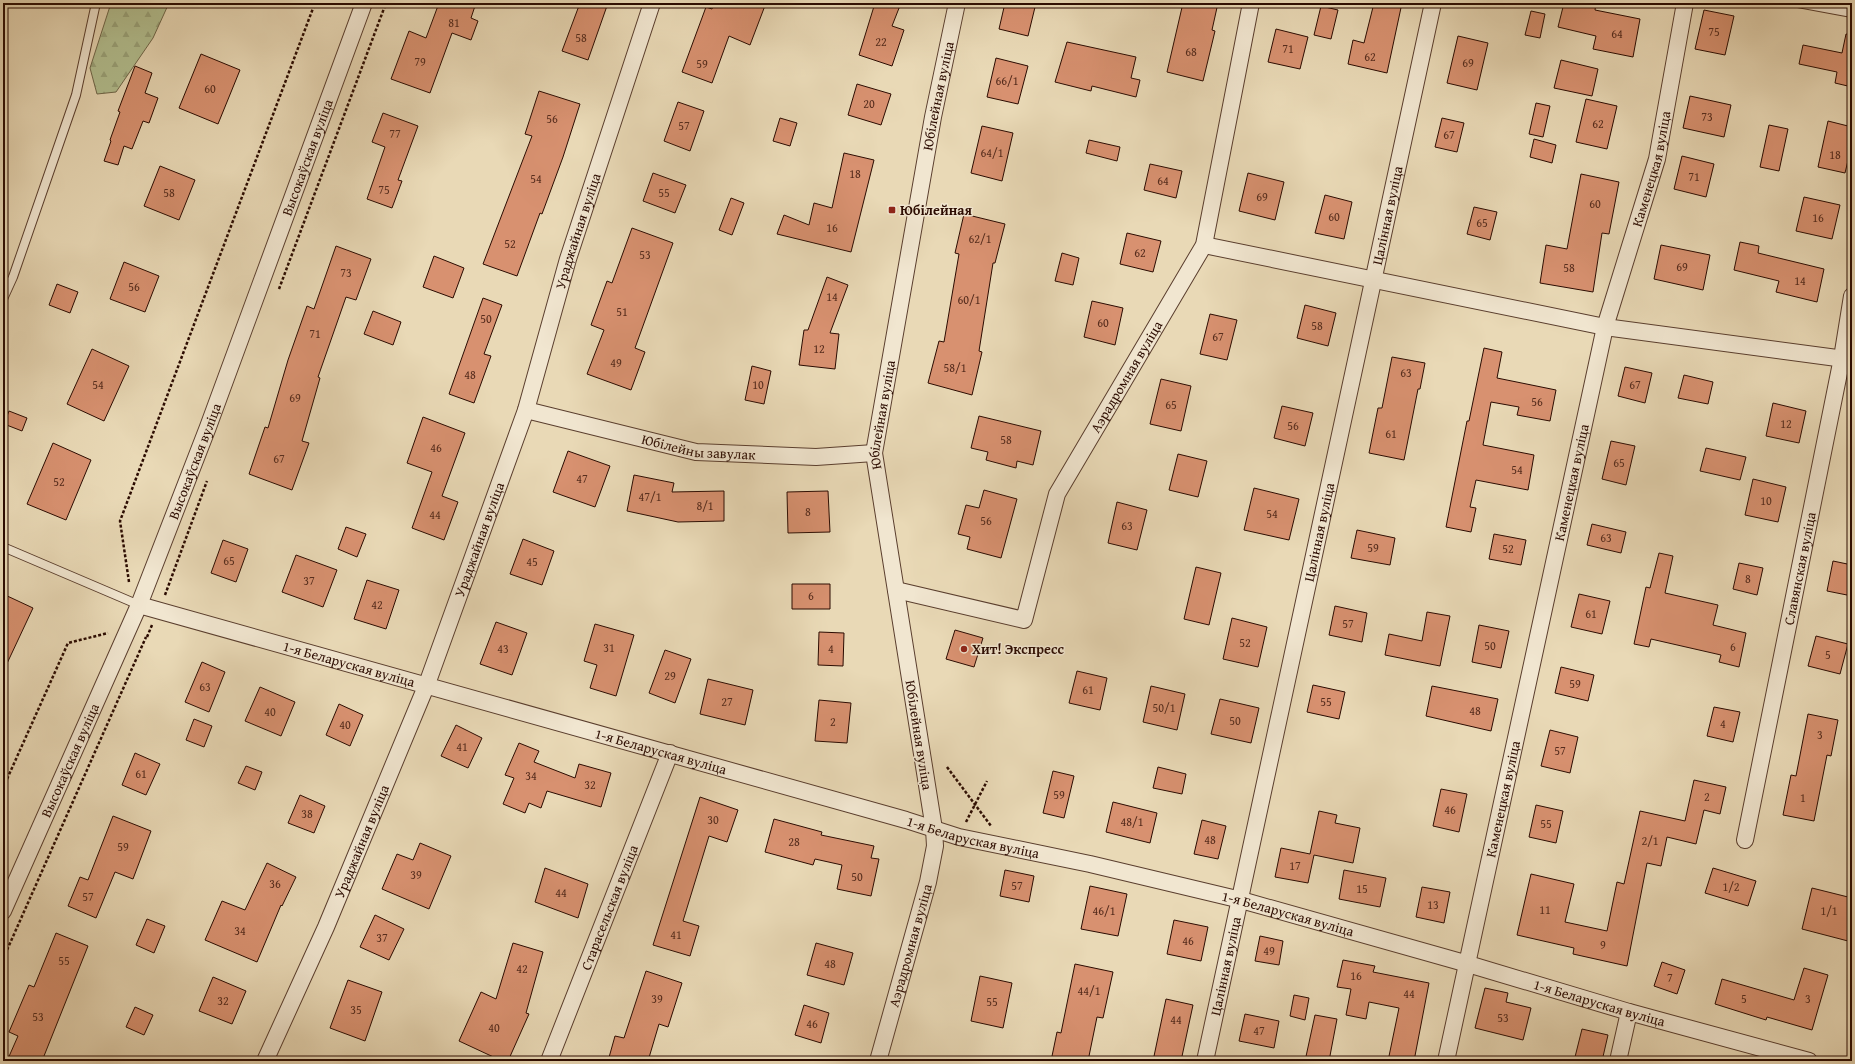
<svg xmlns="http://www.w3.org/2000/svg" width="1855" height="1064" font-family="'Gentium Book Plus',serif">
	<defs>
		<pattern id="forest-firs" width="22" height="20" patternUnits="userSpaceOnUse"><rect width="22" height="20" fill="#b3c091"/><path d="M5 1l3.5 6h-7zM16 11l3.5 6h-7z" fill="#9aa47b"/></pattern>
	</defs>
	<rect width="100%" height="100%" fill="#e9d9b6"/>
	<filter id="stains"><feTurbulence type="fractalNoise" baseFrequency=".005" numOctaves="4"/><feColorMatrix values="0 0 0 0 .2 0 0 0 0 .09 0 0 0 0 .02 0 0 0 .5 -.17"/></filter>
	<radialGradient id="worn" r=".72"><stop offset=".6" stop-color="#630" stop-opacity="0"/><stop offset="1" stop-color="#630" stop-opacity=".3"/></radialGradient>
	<!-- forest -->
	<path fill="url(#forest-firs)" stroke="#6f6649" d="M111,3H169L153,38L116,92L97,94L90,68Z"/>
	<!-- building -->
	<path fill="#d89170" stroke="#2b0b01" d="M439,3H476L471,18L478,21L471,40L452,33L430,93L391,79L409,31L426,38Z
		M580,3H608L588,60L562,51Z
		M714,3H766L750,45L729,36L712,83L682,72L706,7L712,9Z
		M875,3H901L892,26L904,30L892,66L859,55Z
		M1005,3H1036L1028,36L999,29Z
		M1183,3H1218L1212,30L1215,31L1203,81L1167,72Z
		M1374,3H1402L1387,73L1348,64L1353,40L1364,43Z
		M1564,3H1596L1595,10L1640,19L1633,57L1593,49L1596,36L1558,27Z
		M1321,6L1338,10L1331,39L1314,35Z
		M1704,10L1734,16L1725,55L1695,49Z
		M1531,11L1545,14L1540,38L1525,35Z
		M1276,29L1308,37L1300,69L1268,62Z
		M1846,34L1852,35V87L1835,83L1837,72L1799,64L1803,45L1842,53Z
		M1458,36L1488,43L1477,90L1447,83Z
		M1067,42L1136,57L1131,78L1140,80L1136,97L1092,86L1091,91L1055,82Z
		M201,54L240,70L218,124L179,108Z
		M996,58L1028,66L1018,104L987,97Z
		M1561,60L1598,69L1592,96L1554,88Z
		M135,66L152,73L145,93L158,98L149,123L143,121L132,149L124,146L118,165L104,161L111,141L110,140L120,112L118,111Z
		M857,84L891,94L881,125L848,115Z
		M539,91L580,104L563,157L542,214L540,213L517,276L483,264L532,136L525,134Z
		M1690,96L1731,105L1724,137L1683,128Z
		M1586,99L1617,106L1607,149L1576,142Z
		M678,102L704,111L690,151L664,141Z
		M1536,103L1550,106L1543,137L1529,134Z
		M383,113L418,126L398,180L402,181L392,208L367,199L385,147L372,142Z
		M780,118L797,123L790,146L773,141Z
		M1442,118L1464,123L1457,152L1435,147Z
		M1828,121L1852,127V144L1845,173L1818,167Z
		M1769,125L1788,129L1779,171L1760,167Z
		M982,126L1013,133L1002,181L971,173Z
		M1534,139L1556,145L1552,163L1530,157Z
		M1089,140L1120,147L1117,161L1086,153Z
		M844,153L874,160L851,252L777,234L784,215L809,225L814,203L832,208Z
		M1682,156L1714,164L1706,197L1674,189Z
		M1150,164L1182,171L1176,198L1144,190Z
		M160,166L195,180L179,220L144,206Z
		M653,173L686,185L675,213L643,201Z
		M1248,173L1284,182L1275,220L1239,211Z
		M1581,174L1619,182L1609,234L1602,233L1593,292L1540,283L1546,245L1567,249Z
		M1325,195L1352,202L1344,239L1315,233Z
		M1804,197L1840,205L1832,239L1796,231Z
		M731,198L744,203L732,235L719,230Z
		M1474,207L1497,212L1490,240L1467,234Z
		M964,214L1005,224L995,263H993L979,351L982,352L972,395L928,383L939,341L944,342L959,254L955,253Z
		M632,228L673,243L635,348L645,352L631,390L587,374L604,330L591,325L607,281L612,283Z
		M1127,233L1161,241L1153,272L1120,264Z
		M1740,242L1759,246L1758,253L1824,269L1817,302L1776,292L1779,281L1734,270Z
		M1661,245L1710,255L1703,290L1654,279Z
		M336,246L371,259L356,300L346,297L318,377L320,378L302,441L309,443L292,490L249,474L265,427L268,428L288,360L307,306L314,309Z
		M1062,253L1079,258L1073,285L1055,281Z
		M434,256L464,268L453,298L423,287Z
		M124,262L159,276L145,312L110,299Z
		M827,277L848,285L830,333L839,334L835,369L799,365L804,330H808Z
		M57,284L78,292L70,313L49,305Z
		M483,298L502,305L484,354L491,356L474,403L449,394Z
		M1092,301L1123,308L1115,345L1084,337Z
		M1305,305L1336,313L1328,346L1297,338Z
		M373,311L401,322L393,345L364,334Z
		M1210,314L1237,320L1227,360L1200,354Z
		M1484,348L1502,352L1497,378L1556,390L1550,421L1517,415L1519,407L1491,402L1483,445L1534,455L1528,490L1476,480L1470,507L1476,508L1471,532L1446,527L1467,421H1469Z
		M92,349L129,366L104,421L67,404Z
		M1392,357L1425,363L1420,389H1418L1404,460L1369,453L1378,408H1382Z
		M752,366L771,371L764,404L745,400Z
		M1625,367L1652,373L1645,403L1618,396Z
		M1684,375L1713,382L1708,404L1678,398Z
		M1161,379L1191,386L1181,431L1150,424Z
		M1773,403L1806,411L1799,443L1766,436Z
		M1282,406L1313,413L1305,446L1274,438Z
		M9,411L27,418L22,431L4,424Z
		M979,416L1041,431L1033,465L1017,461L1016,468L986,460L988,452L971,448Z
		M423,417L465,433L442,496L458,502L444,540L412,528L432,472L407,463Z
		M1611,441L1635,446L1626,485L1602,479Z
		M53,443L91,460L66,520L27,504Z
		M1706,448L1746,457L1740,480L1700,471Z
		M568,451L610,466L595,507L553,492Z
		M1178,454L1207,461L1198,497L1169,490Z
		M634,475L674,483L672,492L724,491V521L678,522L627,511Z
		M1753,479L1786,487L1778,522L1745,515Z
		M1254,488L1299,499L1289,540L1244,530Z
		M984,490L1017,499L1001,558L967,549L970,537L958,534L966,505L979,508Z
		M828,491L830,532L788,533L787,492Z
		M1117,502L1147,510L1137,550L1108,543Z
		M1592,524L1626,532L1621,553L1587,545Z
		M346,527L366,534L357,557L338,549Z
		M1357,530L1395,538L1390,565L1351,558Z
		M1494,534L1526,540L1521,565L1489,559Z
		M523,539L554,551L542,585L510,574Z
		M223,540L248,549L236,582L211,573Z
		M1659,553L1673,556L1665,593L1718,605L1713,625L1746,633L1739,667L1719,662L1721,655L1651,639L1649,647L1634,644L1646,587L1650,588Z
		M296,555L337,570L323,607L282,592Z
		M1833,561L1852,565V596L1827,591Z
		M1739,563L1763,568L1757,595L1733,589Z
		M1196,567L1221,573L1209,625L1184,619Z
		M367,580L399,590L386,629L354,619Z
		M792,584H830V609H792Z
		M3,594L33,608L3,672Z
		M1579,594L1610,601L1602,634L1571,627Z
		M1335,606L1367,613L1362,642L1329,635Z
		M1427,612L1450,616L1440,666L1385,655L1389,634L1422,641Z
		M1232,618L1267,627L1258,667L1223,659Z
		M496,622L527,633L512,675L480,664Z
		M595,624L634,635L616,696L590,688L597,665L584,661Z
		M1479,625L1509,631L1501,668L1472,662Z
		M955,630L983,638L974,667L946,659Z
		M819,632L844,633L843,666L818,665Z
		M1816,636L1848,644L1840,674L1808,666Z
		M665,650L691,659L675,703L649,693Z
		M202,662L225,672L209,712L185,702Z
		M1561,667L1594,675L1588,701L1555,693Z
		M1077,671L1107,678L1100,710L1069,703Z
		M708,679L753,690L745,725L700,714Z
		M1313,685L1345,692L1339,719L1307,712Z
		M1151,686L1185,694L1177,730L1143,722Z
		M1432,686L1498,699L1491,731L1426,716Z
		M260,687L295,702L281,736L245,721Z
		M1220,699L1259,708L1251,743L1211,734Z
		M819,700L851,703L847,743L815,741Z
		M339,704L363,715L350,746L326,735Z
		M1714,707L1740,712L1733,742L1707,736Z
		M1808,714L1838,720L1831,756L1827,755L1814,821L1783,815L1791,775L1796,776Z
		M194,719L212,726L204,747L186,740Z
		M456,725L482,738L468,768L441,756Z
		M1550,730L1578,737L1570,773L1541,766Z
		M519,743L539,751L534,762L575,778L579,764L611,773L601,807L547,791L541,808L529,803L525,813L503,804L514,778L505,775Z
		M135,753L160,764L146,795L122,785Z
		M246,766L262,772L255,790L238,783Z
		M1158,767L1186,774L1182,794L1153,788Z
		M1053,771L1074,776L1064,818L1043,813Z
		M1694,780L1726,787L1720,814L1704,810L1696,844L1667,837L1661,866L1647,863L1627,966L1573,954L1574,948L1517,935L1531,874L1574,884L1565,922L1607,931L1617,882L1624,884L1640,811L1685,821Z
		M1441,789L1467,794L1459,832L1433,826Z
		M300,795L325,806L314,833L288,823Z
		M700,797L738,810L727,842L709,836L683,921L699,926L690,956L653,945Z
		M1113,802L1157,813L1150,843L1106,832Z
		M1536,805L1563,811L1556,843L1529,837Z
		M1319,811L1337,815L1335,823L1360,828L1353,863L1314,855L1308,883L1275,877L1281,848L1310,854Z
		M113,816L151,831L133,879L115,872L96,918L68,906L80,877L88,880Z
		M774,819L822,832L821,835L874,846L871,858L879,859L871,896L837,889L842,865L815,859L813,865L765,852Z
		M1202,820L1226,826L1218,859L1194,854Z
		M420,843L451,856L429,909L382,889L397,854L413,860Z
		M267,863L296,877L282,906L281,905L257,962L205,940L222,901L245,910Z
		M545,868L588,884L578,918L535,902Z
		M1713,868L1756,881L1748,906L1705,893Z
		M1005,870L1034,876L1029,902L1000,896Z
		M1344,870L1386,878L1380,907L1339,899Z
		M1090,886L1127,894L1118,936L1081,929Z
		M1422,887L1450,892L1444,923L1416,917Z
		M1812,888L1852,898V924L1848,941L1802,929Z
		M375,915L404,929L389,960L360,947Z
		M147,919L165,926L154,953L136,945Z
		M1174,920L1208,927L1201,961L1167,954Z
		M56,933L88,946L42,1061H7L18,1036L9,1032L29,985L34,987Z
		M1260,936L1283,941L1279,965L1255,961Z
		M513,943L543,952L526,1013L529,1014L508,1061H502L459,1041L481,992L496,999Z
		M816,943L853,953L844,985L807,975Z
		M1343,960L1375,966L1373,972L1429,983L1414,1061H1388L1399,1008L1369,1002L1366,1019L1346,1015L1351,989L1337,987Z
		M1662,962L1685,970L1677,994L1654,986Z
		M1075,964L1113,972L1103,1018L1097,1017L1088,1061H1051L1057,1032L1061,1033Z
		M1804,968L1828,975L1812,1030L1767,1017L1766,1020L1715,1004L1722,979L1794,1000Z
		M646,971L682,983L668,1027L659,1024L648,1061H608L615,1036L624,1038Z
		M980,976L1012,983L1003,1028L971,1021Z
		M213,977L246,991L232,1024L199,1011Z
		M348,980L382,992L365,1041L330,1028Z
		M1485,988L1508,993L1506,1002L1531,1008L1523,1040L1475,1028Z
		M1294,995L1309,998L1305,1020L1290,1016Z
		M1166,999L1193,1005L1181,1061H1153Z
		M804,1005L829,1013L821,1043L795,1035Z
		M135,1007L153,1015L144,1035L126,1027Z
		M1245,1014L1279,1021L1274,1048L1239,1041Z
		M1315,1015L1337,1019L1329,1061H1305Z
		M1582,1029L1608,1035L1602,1061H1574Z"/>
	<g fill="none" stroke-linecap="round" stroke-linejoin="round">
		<defs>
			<path id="service" d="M1798,3L1852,13
				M3,299L13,277L76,95L96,3
				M3,547L139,605"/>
			<g id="minor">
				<path d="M1204,245L1605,327L1852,360"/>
				<path id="s1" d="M526,410L696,452L816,457L874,453"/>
				<path id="s2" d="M896,590L1024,620L1057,494L1204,245L1251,3"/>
				<path id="s3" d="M139,605L906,820L959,837L1090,864L1241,900L1468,964L1629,1012L1809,1061"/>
				<path id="s4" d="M1745,840L1842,358L1852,296"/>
				<path id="s5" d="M3,911L139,605L208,427L364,3"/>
				<path id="s6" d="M265,1061L326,927L427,684L526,410L568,259L652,3"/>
				<path id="s7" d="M549,1061L670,753"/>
				<path id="s8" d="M878,1061L928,882L935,846L934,829L874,453L933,117L957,3"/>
				<path id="s9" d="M1205,1061L1433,3"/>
				<path id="s10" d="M1446,1061L1605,327L1657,159L1685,3"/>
				<path d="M1618,1061L1629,1012"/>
			</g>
		</defs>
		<!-- service casing -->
		<use href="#service" stroke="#5a3e2e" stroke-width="10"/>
		<!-- minor casing -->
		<use href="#minor" stroke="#5a3e2e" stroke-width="18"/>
		<!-- path -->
		<path stroke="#2b0b01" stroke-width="2.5" stroke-dasharray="3 2" stroke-linecap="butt" d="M279,289L386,3
			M129,582L120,521L315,3
			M165,595L207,481
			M147,637L152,625
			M947,767L991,826
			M3,788L68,643L108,633
			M966,822L987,781
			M3,959L146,637"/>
		<!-- service -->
		<use href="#service" stroke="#f1e6d0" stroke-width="8"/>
		<!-- minor -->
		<use href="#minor" stroke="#f1e6d0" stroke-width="16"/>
	</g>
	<!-- markers -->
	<g fill="#8f2418" stroke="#f1e6d0" stroke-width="1.5">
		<rect x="888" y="206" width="8" height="8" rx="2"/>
		<circle cx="964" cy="649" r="4"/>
	</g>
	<g text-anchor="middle" stroke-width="3" stroke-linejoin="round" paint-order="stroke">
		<!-- number labels -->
		<g font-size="12" fill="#562c1d">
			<text x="454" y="27">81</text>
			<text x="1714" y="36">75</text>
			<text x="1617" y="38">64</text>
			<text x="581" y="42">58</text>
			<text x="881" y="46">22</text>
			<text x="1288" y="53">71</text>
			<text x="1191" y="56">68</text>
			<text x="1370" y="61">62</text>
			<text x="420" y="66">79</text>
			<text x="1468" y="67">69</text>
			<text x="702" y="68">59</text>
			<text x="1007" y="85">66/1</text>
			<text x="210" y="93">60</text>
			<text x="869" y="108">20</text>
			<text x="1707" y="121">73</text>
			<text x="552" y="123">56</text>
			<text x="1598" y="128">62</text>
			<text x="684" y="130">57</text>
			<text x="395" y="138">77</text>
			<text x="1449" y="139">67</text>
			<text x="992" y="157">64/1</text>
			<text x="1835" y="159">18</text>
			<text x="855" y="178">18</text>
			<text x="1694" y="181">71</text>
			<text x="536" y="183">54</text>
			<text x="1163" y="185">64</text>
			<text x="384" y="194">75</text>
			<text x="169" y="197">58</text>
			<text x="664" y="197">55</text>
			<text x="1262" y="201">69</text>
			<text x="1595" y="208">60</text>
			<text x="1334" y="221">60</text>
			<text x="1818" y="222">16</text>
			<text x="1482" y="227">65</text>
			<text x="832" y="232">16</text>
			<text x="980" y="243">62/1</text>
			<text x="510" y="248">52</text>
			<text x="1140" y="257">62</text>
			<text x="645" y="259">53</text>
			<text x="1682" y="271">69</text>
			<text x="1569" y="272">58</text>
			<text x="346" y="277">73</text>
			<text x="1800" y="285">14</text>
			<text x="134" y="291">56</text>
			<text x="832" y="301">14</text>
			<text x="969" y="304">60/1</text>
			<text x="622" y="316">51</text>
			<text x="486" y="323">50</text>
			<text x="1103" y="327">60</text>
			<text x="1317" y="330">58</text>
			<text x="315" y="338">71</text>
			<text x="1218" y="341">67</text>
			<text x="819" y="353">12</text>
			<text x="616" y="367">49</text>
			<text x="955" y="372">58/1</text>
			<text x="1406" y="377">63</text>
			<text x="470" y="379">48</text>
			<text x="98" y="389">54</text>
			<text x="758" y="389">10</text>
			<text x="1635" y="389">67</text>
			<text x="295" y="402">69</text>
			<text x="1537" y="406">56</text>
			<text x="1171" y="409">65</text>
			<text x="1786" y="428">12</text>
			<text x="1293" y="430">56</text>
			<text x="1391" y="438">61</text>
			<text x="1006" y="444">58</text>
			<text x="436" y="452">46</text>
			<text x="279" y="463">67</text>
			<text x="1619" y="467">65</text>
			<text x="1517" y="474">54</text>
			<text x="582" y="483">47</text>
			<text x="59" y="486">52</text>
			<text x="650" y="501">47/1</text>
			<text x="1766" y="505">10</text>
			<text x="705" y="510">8/1</text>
			<text x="808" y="516">8</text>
			<text x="1272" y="518">54</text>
			<text x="435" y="519">44</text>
			<text x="986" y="525">56</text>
			<text x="1127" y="530">63</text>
			<text x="1606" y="542">63</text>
			<text x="1373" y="552">59</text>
			<text x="1508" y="553">52</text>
			<text x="229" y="565">65</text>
			<text x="532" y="566">45</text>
			<text x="1748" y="583">8</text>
			<text x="309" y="585">37</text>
			<text x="811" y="600">6</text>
			<text x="377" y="609">42</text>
			<text x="1591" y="618">61</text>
			<text x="1348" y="628">57</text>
			<text x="1245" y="647">52</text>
			<text x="1490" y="650">50</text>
			<text x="1733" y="651">6</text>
			<text x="609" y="652">31</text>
			<text x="503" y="653">43</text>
			<text x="831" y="653">4</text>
			<text x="1828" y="659">5</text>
			<text x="670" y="680">29</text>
			<text x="1575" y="688">59</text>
			<text x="205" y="691">63</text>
			<text x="1088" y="694">61</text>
			<text x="727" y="706">27</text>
			<text x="1326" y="706">55</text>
			<text x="1164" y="712">50/1</text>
			<text x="1475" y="715">48</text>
			<text x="270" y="716">40</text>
			<text x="1235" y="725">50</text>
			<text x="833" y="726">2</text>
			<text x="1723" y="728">4</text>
			<text x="345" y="729">40</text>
			<text x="1820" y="739">3</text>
			<text x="462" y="751">41</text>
			<text x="1560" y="755">57</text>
			<text x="141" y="778">61</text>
			<text x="531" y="780">34</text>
			<text x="590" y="789">32</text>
			<text x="1059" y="799">59</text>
			<text x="1707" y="801">2</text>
			<text x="1803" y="802">1</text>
			<text x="1450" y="814">46</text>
			<text x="307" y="818">38</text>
			<text x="713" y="824">30</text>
			<text x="1132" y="826">48/1</text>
			<text x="1546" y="828">55</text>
			<text x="1210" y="844">48</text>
			<text x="1650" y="845">2/1</text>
			<text x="794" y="846">28</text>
			<text x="123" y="851">59</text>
			<text x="1295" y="870">17</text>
			<text x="416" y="879">39</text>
			<text x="857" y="881">50</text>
			<text x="275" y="888">36</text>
			<text x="1017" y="890">57</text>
			<text x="1731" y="891">1/2</text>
			<text x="1362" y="893">15</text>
			<text x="561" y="897">44</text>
			<text x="88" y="901">57</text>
			<text x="1433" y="909">13</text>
			<text x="1545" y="914">11</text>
			<text x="1104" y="915">46/1</text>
			<text x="1829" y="915">1/1</text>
			<text x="240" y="935">34</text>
			<text x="676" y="939">41</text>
			<text x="382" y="942">37</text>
			<text x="1188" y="945">46</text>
			<text x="1603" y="949">9</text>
			<text x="1269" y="955">49</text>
			<text x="64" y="965">55</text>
			<text x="830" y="968">48</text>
			<text x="522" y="973">42</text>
			<text x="1356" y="980">16</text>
			<text x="1670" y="982">7</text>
			<text x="1089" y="995">44/1</text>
			<text x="1409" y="998">44</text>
			<text x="657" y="1003">39</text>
			<text x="1744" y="1003">5</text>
			<text x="1808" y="1003">3</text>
			<text x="223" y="1005">32</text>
			<text x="992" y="1006">55</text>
			<text x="356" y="1014">35</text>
			<text x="38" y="1021">53</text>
			<text x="1503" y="1022">53</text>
			<text x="1176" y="1024">44</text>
			<text x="812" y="1028">46</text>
			<text x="494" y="1032">40</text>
			<text x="1259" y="1035">47</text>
		</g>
		<!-- street labels -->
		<g font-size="14" fill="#2b0b01" stroke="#f1e6d0">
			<text dy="5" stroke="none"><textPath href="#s8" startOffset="983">Юбілейная вуліца</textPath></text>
			<text dy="5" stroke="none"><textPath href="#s5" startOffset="813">Высокаўская вуліца</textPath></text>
			<text dy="5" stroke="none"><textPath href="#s10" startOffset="916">Каменецкая вуліца</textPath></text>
			<text dy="5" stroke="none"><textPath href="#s9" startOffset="865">Цалінная вуліца</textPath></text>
			<text dy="5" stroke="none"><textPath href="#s6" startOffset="888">Ураджайная вуліца</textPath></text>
			<text dy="5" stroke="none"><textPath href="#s2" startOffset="398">Аэрадромная вуліца</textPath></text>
			<text dy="5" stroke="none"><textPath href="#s8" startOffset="659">Юбілейная вуліца</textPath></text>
			<text dy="5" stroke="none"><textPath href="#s1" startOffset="177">Юбілейны завулак</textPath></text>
			<text dy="5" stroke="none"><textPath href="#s5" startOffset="489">Высокаўская вуліца</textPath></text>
			<text dy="5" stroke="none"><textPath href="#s10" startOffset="592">Каменецкая вуліца</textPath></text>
			<text dy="5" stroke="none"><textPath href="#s9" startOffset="541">Цалінная вуліца</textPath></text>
			<text dy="5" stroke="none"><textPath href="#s6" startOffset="564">Ураджайная вуліца</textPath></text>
			<text dy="5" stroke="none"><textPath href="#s4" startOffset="277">Славянская вуліца</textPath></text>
			<text dy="5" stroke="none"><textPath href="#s3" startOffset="218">1-я Беларуская вуліца</textPath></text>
			<text transform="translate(919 735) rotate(81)" y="5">Юбілейная вуліца</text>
			<text dy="5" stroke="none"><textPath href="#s3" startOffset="542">1-я Беларуская вуліца</textPath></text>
			<text dy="5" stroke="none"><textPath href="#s5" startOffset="165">Высокаўская вуліца</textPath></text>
			<text dy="5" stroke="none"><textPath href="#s10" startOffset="268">Каменецкая вуліца</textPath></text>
			<text dy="5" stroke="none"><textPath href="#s3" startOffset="866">1-я Беларуская вуліца</textPath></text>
			<text dy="5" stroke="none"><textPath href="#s6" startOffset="240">Ураджайная вуліца</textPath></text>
			<text dy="5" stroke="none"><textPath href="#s7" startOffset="165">Старасельская вуліца</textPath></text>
			<text dy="5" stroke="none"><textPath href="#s3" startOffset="1190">1-я Беларуская вуліца</textPath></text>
			<text dy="5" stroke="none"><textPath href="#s8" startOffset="120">Аэрадромная вуліца</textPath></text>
			<text dy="5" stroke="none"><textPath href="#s9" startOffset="97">Цалінная вуліца</textPath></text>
			<text dy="5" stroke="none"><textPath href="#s3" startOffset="1514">1-я Беларуская вуліца</textPath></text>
		</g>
		<!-- poi labels -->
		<g font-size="14" font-weight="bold" fill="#2b0b01" stroke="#f1e6d0" text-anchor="start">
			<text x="900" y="215">Юбілейная</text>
			<text x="972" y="654">Хит! Экспресс</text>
		</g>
	</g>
	<!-- margin -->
	<rect width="1855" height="1064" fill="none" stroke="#e9d9b6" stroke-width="16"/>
	<rect x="4" y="4" width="1847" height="1056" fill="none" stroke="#2b0b01" stroke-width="2"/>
	<rect x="8" y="8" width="1839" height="1048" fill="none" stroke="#2b0b01"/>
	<rect width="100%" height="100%" filter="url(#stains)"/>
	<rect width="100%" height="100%" fill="url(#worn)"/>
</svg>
